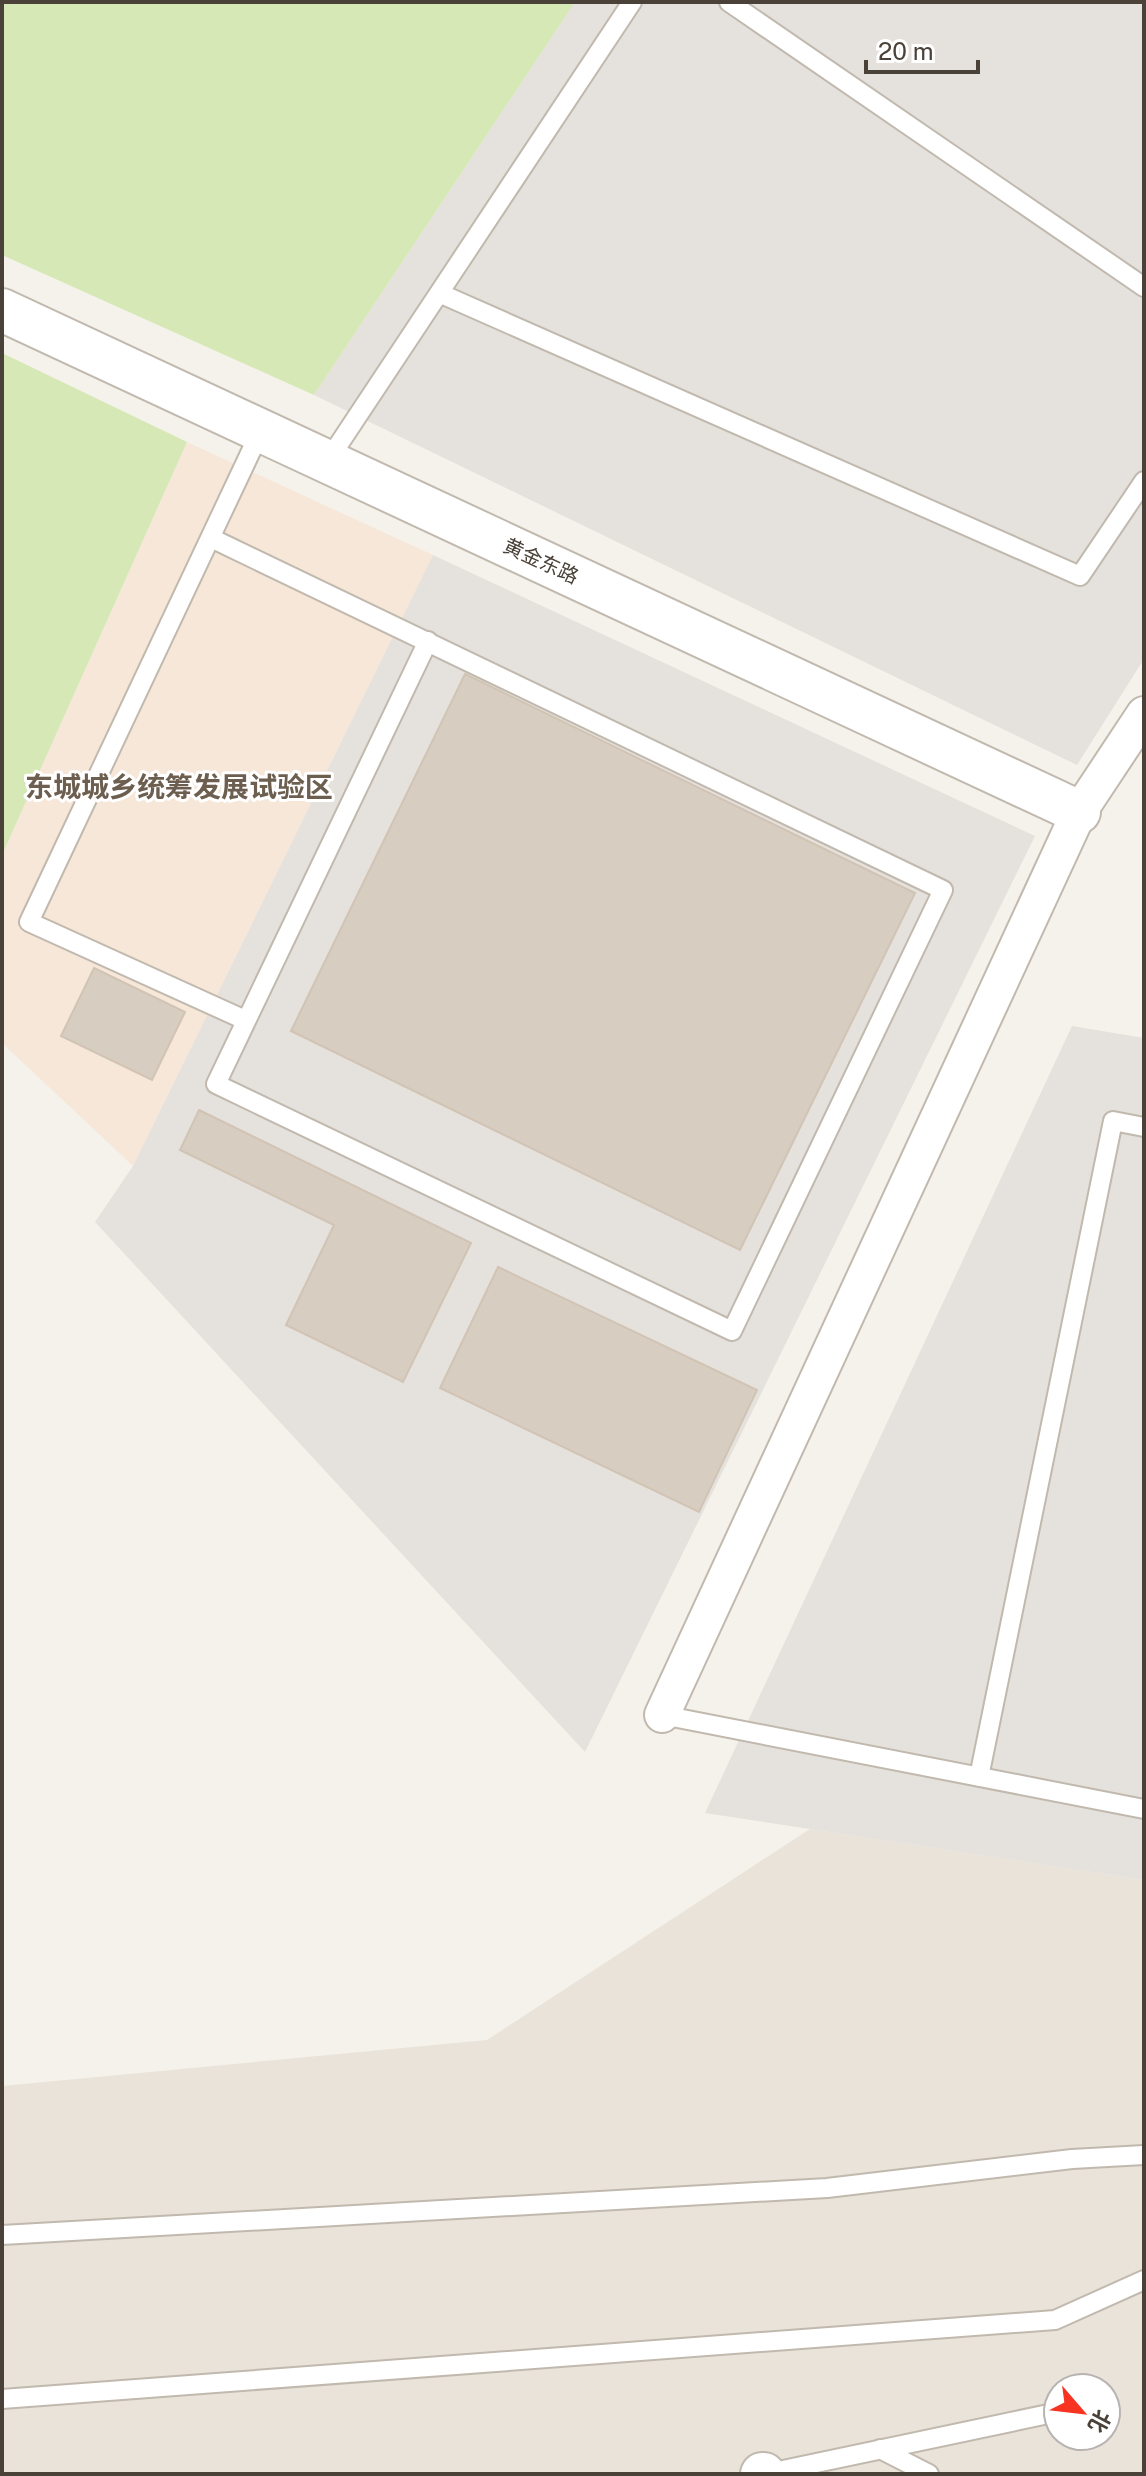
<svg xmlns="http://www.w3.org/2000/svg" width="1146" height="2476" font-family="'Public Sans','Noto Sans SC',sans-serif">
	<rect width="100%" height="100%" fill="#f5f2eb"/>
	<!-- residential -->
	<path fill="#e9e3d9" fill-rule="evenodd" d="M810,1829L1144,1880V2474H2V2086L487,2040ZM1058,2388H1106V2436H1058Z"/>
	<!-- commercial -->
	<path fill="#f6e7d8" d="M187,442L433,555L133,1166L2,1043V855Z"/>
	<!-- industrial -->
	<path fill="#e5e1dc" d="M575,2H1144V659L1077,765L314,395Z
		M433,555L1035,836L585,1752L95,1222L133,1166Z
		M1072,1026L1144,1038V1880L705,1813Z"/>
	<!-- green -->
	<path fill="#d5e8b5" d="M2,2H575L314,395L2,255Z
		M2,353L187,442L2,855Z"/>
	<!-- building -->
	<path fill="#d7cdc1" stroke="#d2c4b4" stroke-width="2" d="M465,674L915,893L740,1250L291,1031Z
		M94,968L185,1012L152,1080L61,1036Z
		M199,1110L471,1243L403,1382L286,1325L334,1225L180,1150Z
		M498,1267L757,1390L699,1512L440,1388Z"/>
	<g fill="none" stroke-linecap="round" stroke-linejoin="round">
		<defs>
			<path id="service" d="M729,2L1144,287
				M439,293L1080,576L1144,481
				M327,462L632,2
				M211,538L943,890L732,1331L216,1084L428,641
				M245,1020L29,922L261,430
				M662,1715L1144,1809
				M979,1777L1113,1121L1144,1127
				M2,2235L827,2188L1072,2159L1144,2155
				M2,2399L1055,2320L1144,2280
				M880,2449L929,2474
				M764,2474L1058,2412"/>
			<path id="minor" d="M662,1715L1079,812L1144,714"/>
			<path id="tertiary" d="M2,310L1079,812
				M762,2474H764"/>
		</defs>
		<!-- service casing -->
		<use href="#service" stroke="#c1b9ae" stroke-width="22"/>
		<!-- minor casing -->
		<use href="#minor" stroke="#c1b9ae" stroke-width="38"/>
		<!-- tertiary casing -->
		<use href="#tertiary" stroke="#c1b9ae" stroke-width="46"/>
		<!-- service -->
		<use href="#service" stroke="#fff" stroke-width="18"/>
		<!-- minor -->
		<use href="#minor" stroke="#fff" stroke-width="34"/>
		<!-- tertiary -->
		<use href="#tertiary" stroke="#fff" stroke-width="42"/>
	</g>
	<g text-anchor="middle" stroke-width="6" stroke-linejoin="round" paint-order="stroke">
		<!-- street labels -->
		<g font-size="20" fill="#4a4239" stroke="#fff">
			<text transform="translate(541 561) rotate(25)" y="7">黄金东路</text>
		</g>
		<!-- district labels -->
		<g font-size="28" font-weight="bold" fill="#6d5f50" stroke="#fff">
			<text x="179" y="797">东城城乡统筹发展试验区</text>
		</g>
	</g>
	<!-- border -->
	<rect width="1146" height="2476" fill="none" stroke="#4a4239" stroke-width="8"/>
	<!-- north arrow -->
	<g transform="translate(1082 2412) rotate(118)"><circle r="38" fill="#ffffff" stroke="#b7b3b0" stroke-width="2"/>
	<path d="M0-6L14 30L0 20L-14 30Z" fill="#f73321"/>
	<text y="-12" font-size="22" font-weight="bold" text-anchor="middle" fill="#4a4239">北</text>
	</g>
	<!-- scale -->
	<path d="M866 60v12h112v-12" fill="none" stroke="#4a4239" stroke-width="4"/>
	<text x="878" y="60" font-size="24" fill="#4a4239" stroke="#ffffff" stroke-width="6" paint-order="stroke">20 m</text>
</svg>
